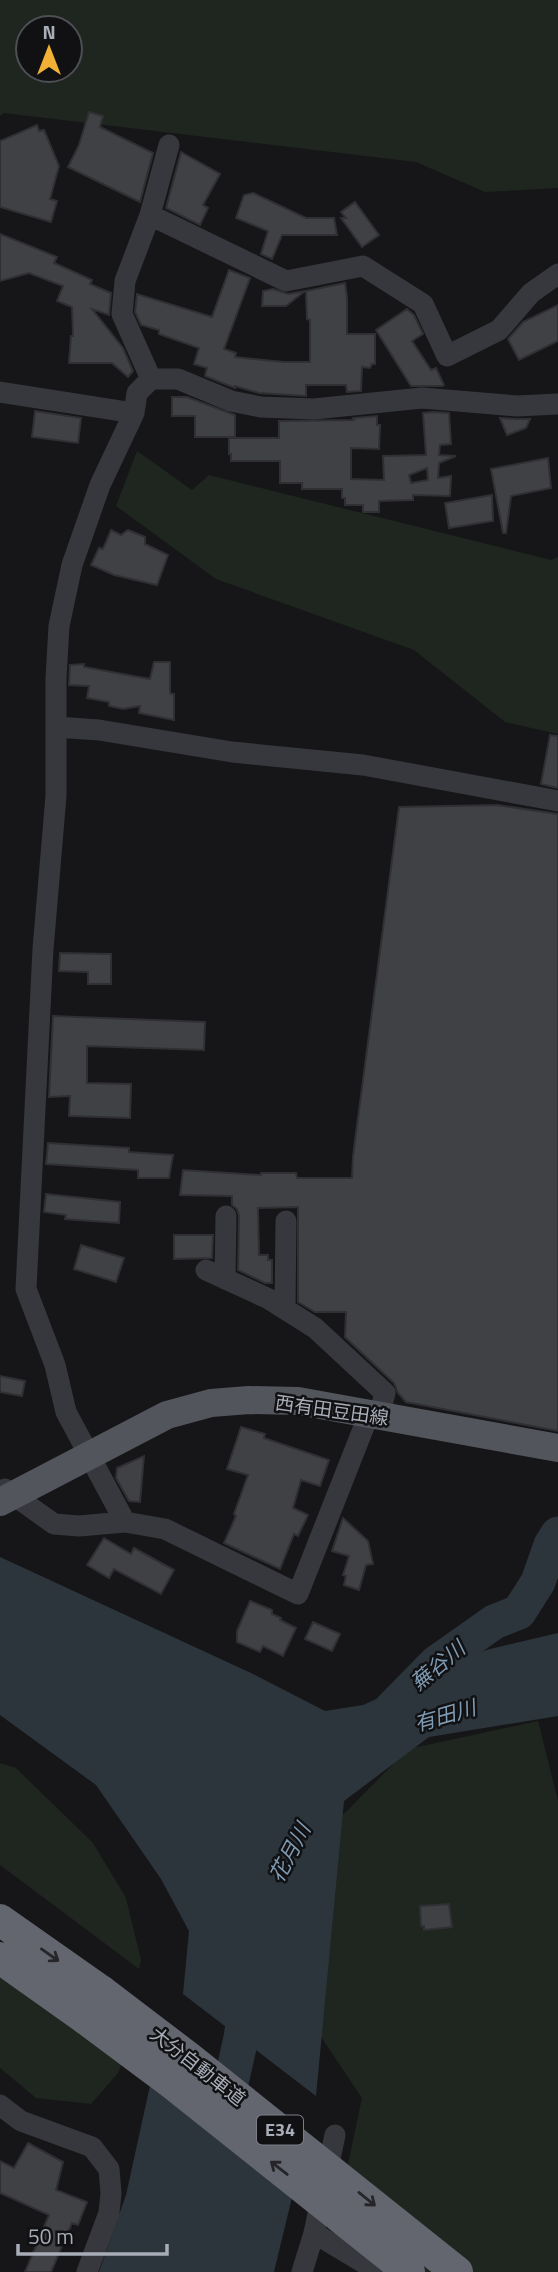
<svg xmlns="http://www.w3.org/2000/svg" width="558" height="2272" font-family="'Titillium Web','Noto Sans JP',sans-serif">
	<rect width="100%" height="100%" fill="#161618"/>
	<!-- green -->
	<path fill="#1e261f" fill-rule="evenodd" d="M0,0H558V188L485,192L416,162L4,113L0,116ZM28,28H70V70H28Z
		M137,451L192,490L209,475L551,560L558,557V734L505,722L414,650L216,579L116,506Z
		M538,1721L558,1801V2272H392L335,2226L362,2098L301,2007L321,1837L408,1749Z
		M0,1763L16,1768L93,1843L126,1898L141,1960L139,1969L0,1865Z
		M0,1951L132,2041L118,2073L91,2104L36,2098L0,2068Z"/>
	<!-- water -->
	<path fill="#2c353c" d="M0,1557L251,1673L325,1711L363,1705L486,1650L558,1633V1716L429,1737L344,1801L316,2096L183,1994L189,1931L161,1879L96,1785L0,1715Z
		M153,2072L295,2185L274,2272H99L126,2195Z"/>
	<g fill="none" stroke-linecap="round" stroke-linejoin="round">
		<!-- river -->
		<path stroke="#2c353c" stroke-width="35" d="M387,1713L436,1663L494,1622L519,1612L538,1582L551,1545L558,1534
			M223,2119L241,2038L248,1992"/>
	</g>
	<!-- building -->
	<path fill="#404145" stroke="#303034" stroke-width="2" fill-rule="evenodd" d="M89,112L103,116L100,127L153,153L140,202L68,167L79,145Z
		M37,125L39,131L44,130L59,166L50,199L57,201L51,222L0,207V141Z
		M181,152L220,174L203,205L208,208L200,225L166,208Z
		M253,193L306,218H334L337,235H282L272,259L261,254L268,231L236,218L244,195Z
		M355,202L379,235L362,247L341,218H346L341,212Z
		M0,234L57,257L54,263L92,280L90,284L111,293L109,315L92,309L123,348L133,371L128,377L112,363H69L71,336H73L72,307L57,301L63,286L29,273L0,281Z
		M229,270L250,278L224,349L236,353L235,357L284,362H310V320L307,319L306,291L345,283L347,298V334H375V364H372L370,368L362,367L361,391L347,392L346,385H306V396L259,393L235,386V388L205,376L207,368L194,364L199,348L159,334V330L141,325L135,312L137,294L212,317Z
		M273,289L288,294L305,291L286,306H262L263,291Z
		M558,305V341L519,360L508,339L523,322Z
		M407,309L414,315L423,334L412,341L431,370L436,368L444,385L442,386H411L376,330Z
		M172,397H187L235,415V437H195V416H172Z
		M35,411L81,418L78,443L32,437Z
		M433,412L449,413L451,444L440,445L439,455L456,456L439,463L438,478L451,476L450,496L413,495V500L379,501V512H363V505H345V498H342V489H302V483H280V461H231V454H229V438H279V421L354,420L353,418L377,416V425H380L379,449L351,448V479L384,480L383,456L426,455L423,413ZM427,468L428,480L411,483L409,475Z
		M500,418L516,419H530L526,428L507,435Z
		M548,458L551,488L511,496L506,533H503L491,469Z
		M492,495L493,521L449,528L445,503Z
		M111,530L121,535L128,530L145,537V544L168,555L157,585L114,575L91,565L99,548L103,549Z
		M154,662H170V691L171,694H174V720L139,713L140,706L123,709L109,706V702L87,698L89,686L69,685L70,665L84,664V667L150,679Z
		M550,735L558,736V788L541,784Z
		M497,805L558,814V1431L406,1402L398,1393L394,1383L345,1337L346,1312H315L298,1302V1207L258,1208L259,1255H268V1260H272V1283H265L238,1270L239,1216L237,1209L232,1205V1196L180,1195L183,1170L261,1175V1173H296L297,1178H352L353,1156L399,807Z
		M60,953L111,954V984H88V972L59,971Z
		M53,1016L205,1022L204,1050L87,1046V1083L131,1084L130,1118L69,1116L70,1096L49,1097Z
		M48,1143L129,1148V1152L173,1155L169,1178H138V1170L46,1164Z
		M46,1194L120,1202L119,1223L65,1219L66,1215L44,1212Z
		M174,1235H213L212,1258L174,1259Z
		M81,1245L124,1258L116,1282L74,1269Z
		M0,1376L25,1381L22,1396L0,1392Z
		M241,1427L265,1434L264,1438L329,1460L320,1486L301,1480L293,1508L308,1515L298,1536L294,1534L280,1569L224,1543L236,1516L234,1514L248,1475L227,1469Z
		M144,1456L140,1502L129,1501L116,1478L117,1468Z
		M343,1518L368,1541L373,1564L366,1565L359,1590L344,1585L346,1576L343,1575L349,1556L332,1551Z
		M104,1538L131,1554L134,1548L174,1570L161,1594L114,1569L109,1578L87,1565Z
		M250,1601L272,1610V1614L281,1618L280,1620L296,1628L283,1656L263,1646L260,1652L237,1642V1631Z
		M313,1622L340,1634L332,1651L305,1639Z
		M449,1904L452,1927L424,1930V1926H421L420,1906Z
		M28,2143L63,2162L56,2190L87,2202L78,2225L72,2223L51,2272H25L49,2215L0,2193V2161L14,2168Z"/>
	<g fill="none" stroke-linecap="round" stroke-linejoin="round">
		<!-- minor -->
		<path stroke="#37383d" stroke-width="21" d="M150,215L286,281L363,266L423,304L447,356L499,330L531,293L558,274
			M151,379L122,314L125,281L150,215L169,145
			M0,392L134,413
			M56,727L99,730L232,752L363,765L558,801
			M206,1270L269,1299L315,1328L385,1393L379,1416
			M225,1279L226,1216
			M285,1309L286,1221
			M5,1489L54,1524L79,1526L125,1522L165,1529L298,1594L369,1414
			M125,1522L66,1412L55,1365L26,1289L43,949L56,796V678L59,626L72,565L100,485L134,413L137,393L151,379H178L231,401L261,407L314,409L422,398L517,406L558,404
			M0,2105L21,2121L92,2147L109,2169L111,2193L109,2213L87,2272
			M314,2233L379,2272
			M302,2272L314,2233L335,2135"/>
		<!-- major -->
		<path stroke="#53555c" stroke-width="28" d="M0,1502L167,1415L211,1403L249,1400L298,1401L558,1448"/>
		<!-- highway -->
		<path stroke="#63666e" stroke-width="32" d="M0,1920L101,1991
			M0,1958L86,2019"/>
		<!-- highway-bridge -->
		<path stroke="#63666e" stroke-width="32" d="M101,1991L189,2058L457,2272
			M86,2019L173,2084L409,2272"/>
	</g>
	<!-- one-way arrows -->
	<defs><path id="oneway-shaft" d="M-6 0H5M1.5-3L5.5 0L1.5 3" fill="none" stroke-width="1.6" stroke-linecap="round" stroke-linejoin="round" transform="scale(1.75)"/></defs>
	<g stroke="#26262a">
		<use href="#oneway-shaft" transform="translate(50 1955) rotate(35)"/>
		<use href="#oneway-shaft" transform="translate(279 2168) rotate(-142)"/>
		<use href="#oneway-shaft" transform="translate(367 2199) rotate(39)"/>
	</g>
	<g text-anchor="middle" stroke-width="5" stroke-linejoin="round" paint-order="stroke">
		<!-- shield labels -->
		<rect fill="#111113" stroke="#7b7e86" stroke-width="2" x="257" y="2115.5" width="46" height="29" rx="5"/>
		<g font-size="18" font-weight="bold" fill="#a8adb8">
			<text x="280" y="2136">E34</text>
		</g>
		<!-- street labels -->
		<g font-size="19" fill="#a8adb8" stroke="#111113">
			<text transform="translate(332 1410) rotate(8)" y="7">西有田豆田線</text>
			<text transform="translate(198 2066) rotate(38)" y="7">大分自動車道</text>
		</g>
		<!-- water labels -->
		<g font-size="21" font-style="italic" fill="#7f9bb3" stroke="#111113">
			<text transform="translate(438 1666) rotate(-40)" y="7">蕪谷川</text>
			<text transform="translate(445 1716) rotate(-16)" y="7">有田川</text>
			<text transform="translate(290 1853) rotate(-62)" y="7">花月川</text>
		</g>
	</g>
	<!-- north arrow -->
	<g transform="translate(49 49)"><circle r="33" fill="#111113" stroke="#4d4f55" stroke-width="2"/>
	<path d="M0-5L12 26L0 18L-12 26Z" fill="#f2b134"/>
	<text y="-10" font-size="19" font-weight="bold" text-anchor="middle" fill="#a8adb8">N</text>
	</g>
	<!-- scale -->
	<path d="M18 2244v10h149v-10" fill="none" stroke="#a8adb8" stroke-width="3.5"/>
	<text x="28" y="2244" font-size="21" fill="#a8adb8" stroke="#111113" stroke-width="5" paint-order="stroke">50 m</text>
</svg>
